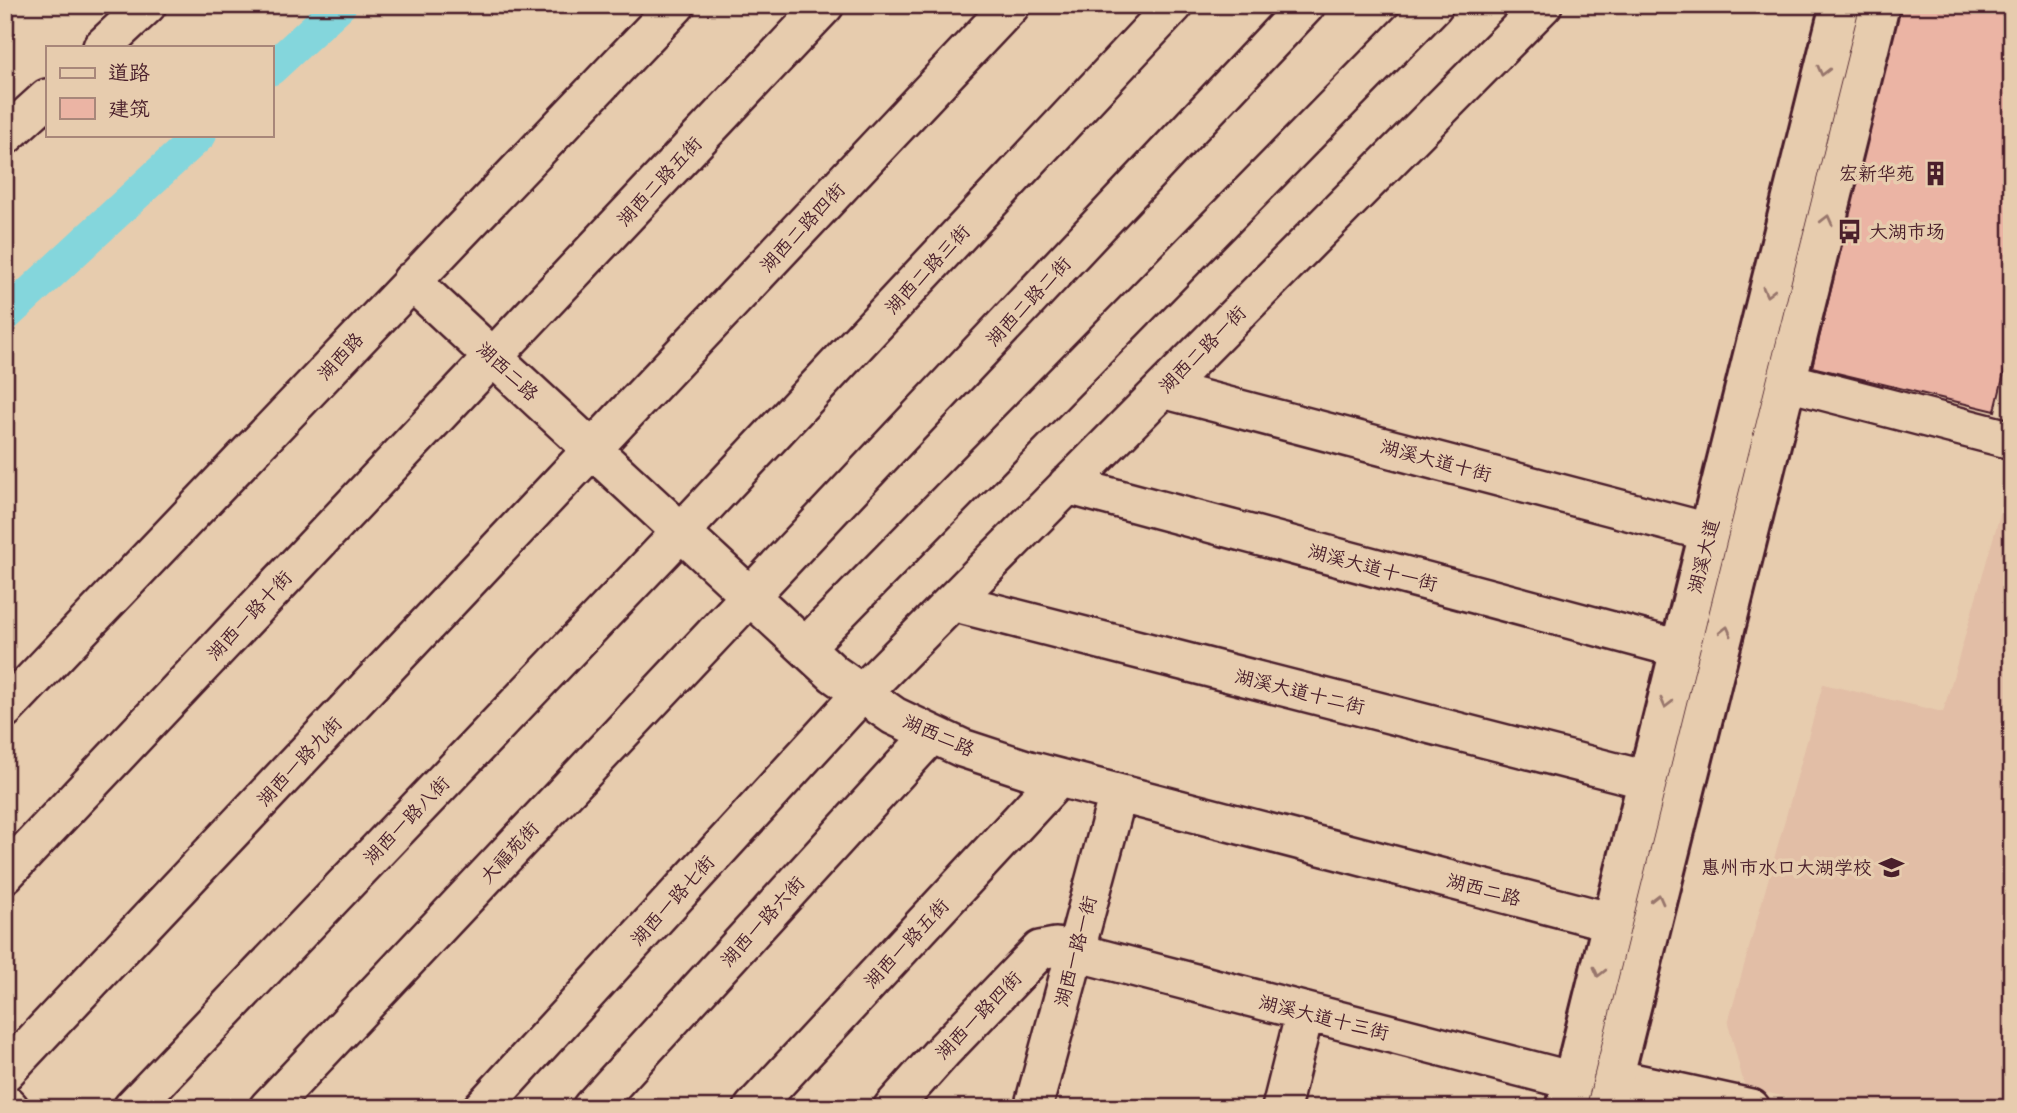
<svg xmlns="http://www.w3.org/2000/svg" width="2017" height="1113" font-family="'Playpen Sans','LXGW WenKai TC',sans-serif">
	<rect width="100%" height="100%" fill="#e7ccae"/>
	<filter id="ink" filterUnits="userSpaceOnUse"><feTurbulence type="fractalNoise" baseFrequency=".0143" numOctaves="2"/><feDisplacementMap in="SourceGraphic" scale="14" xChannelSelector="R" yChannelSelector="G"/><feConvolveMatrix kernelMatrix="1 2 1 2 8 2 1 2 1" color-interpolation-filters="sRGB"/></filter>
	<g filter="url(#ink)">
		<!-- built -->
		<path fill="#e2bea6" d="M2012,473V1108H1838L1745,1088L1728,1023L1823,684L1943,712Z"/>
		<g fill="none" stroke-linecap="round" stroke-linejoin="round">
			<!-- canal -->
			<path stroke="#84d6dc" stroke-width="33" d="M271,69L340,5
				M5,316L200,135"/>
		</g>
		<!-- building -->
		<path fill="#ebb4a4" stroke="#4a1f2b" stroke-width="2" d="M1900,5H2012V340L1995,411L1812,367Z"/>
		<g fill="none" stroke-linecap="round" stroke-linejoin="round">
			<defs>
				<path id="street" d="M102,47L147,5
					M5,136L47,98
					M411,281L834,674L894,716L962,748L1029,770L1612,922
					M1788,382L2012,440
					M1163,389L1708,532
					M1067,485L1680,649
					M952,602L1647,780
					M805,647L1434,5
					M5,709L676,5
					M5,874L825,5
					M5,1072L1011,5
					M1614,1078L1751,1108
					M5,1103L10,1108
					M132,1108L681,532L1174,5
					M268,1108L1306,5
					M482,1108L862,693L1543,5
					M591,1108L932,734
					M753,1108L1059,778
					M892,1108L943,1051L1040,950L1056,947L1573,1081
					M1033,1108L1118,794
					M1281,1108L1305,1012"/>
				<path id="secondary" d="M1566,1108L1840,5
					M1606,1108L1880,5"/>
			</defs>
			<!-- street casing -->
			<use href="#street" stroke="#4a1f2b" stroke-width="42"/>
			<!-- secondary casing -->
			<use href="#secondary" stroke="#4a1f2b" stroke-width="44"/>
			<!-- street -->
			<use href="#street" stroke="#e7ccae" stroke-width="37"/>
			<!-- secondary -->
			<use href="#secondary" stroke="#e7ccae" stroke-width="38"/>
		</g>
		<!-- one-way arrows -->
		<defs><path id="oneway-chevron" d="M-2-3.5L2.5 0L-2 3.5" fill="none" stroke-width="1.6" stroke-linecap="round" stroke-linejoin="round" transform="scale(1.75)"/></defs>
		<g stroke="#98766c">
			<use href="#oneway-chevron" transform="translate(1823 71) rotate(104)"/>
			<use href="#oneway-chevron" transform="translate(1827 220) rotate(-76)"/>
			<use href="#oneway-chevron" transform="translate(1768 292) rotate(104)"/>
			<use href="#oneway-chevron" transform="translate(1726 631) rotate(-76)"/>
			<use href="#oneway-chevron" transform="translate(1666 703) rotate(104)"/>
			<use href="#oneway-chevron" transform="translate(1658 899) rotate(-76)"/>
			<use href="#oneway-chevron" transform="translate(1599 972) rotate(104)"/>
		</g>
	</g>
	<!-- icons -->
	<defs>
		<symbol id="building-bare" viewBox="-9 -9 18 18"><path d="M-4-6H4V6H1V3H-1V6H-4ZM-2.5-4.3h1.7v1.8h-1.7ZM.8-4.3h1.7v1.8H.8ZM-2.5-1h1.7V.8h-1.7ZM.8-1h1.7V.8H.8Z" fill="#4a1f2b" stroke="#e7ccae" stroke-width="2.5" paint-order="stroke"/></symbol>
		<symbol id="bus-bare" viewBox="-9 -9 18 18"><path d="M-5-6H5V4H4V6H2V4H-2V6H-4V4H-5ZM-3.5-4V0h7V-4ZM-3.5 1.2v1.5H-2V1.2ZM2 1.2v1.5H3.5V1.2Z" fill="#4a1f2b" stroke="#e7ccae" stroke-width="2.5" paint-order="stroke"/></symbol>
		<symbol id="school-bare" viewBox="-9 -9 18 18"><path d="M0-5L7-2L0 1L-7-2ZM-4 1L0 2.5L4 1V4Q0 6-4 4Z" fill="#4a1f2b" stroke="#e7ccae" stroke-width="2.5" paint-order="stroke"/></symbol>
	</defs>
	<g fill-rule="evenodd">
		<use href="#building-bare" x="1918" y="156" width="35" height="35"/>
		<use href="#bus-bare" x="1832" y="214" width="35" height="35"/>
		<use href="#school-bare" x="1874" y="850" width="35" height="35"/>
	</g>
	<g text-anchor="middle" stroke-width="7" stroke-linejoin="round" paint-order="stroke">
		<!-- poi labels -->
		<g font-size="19" fill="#4a1f2b" stroke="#e7ccae" text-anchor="end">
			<text x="1915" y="180">宏新华苑</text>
			<text x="1869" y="238" text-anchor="start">大湖市场</text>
			<text x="1872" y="874">惠州市水口大湖学校</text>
		</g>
		<!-- street labels -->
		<g font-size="19" fill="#4a1f2b" stroke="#e7ccae">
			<text transform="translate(659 181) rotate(-47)" y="7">湖西二路五街</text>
			<text transform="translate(802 227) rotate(-47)" y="7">湖西二路四街</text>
			<text transform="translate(927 269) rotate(-47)" y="7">湖西二路三街</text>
			<text transform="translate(1028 301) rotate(-47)" y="7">湖西二路二街</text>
			<text transform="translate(1202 349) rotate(-45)" y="7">湖西二路一街</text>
			<text transform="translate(340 356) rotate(-47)" y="7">湖西路</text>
			<text transform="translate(508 371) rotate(43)" y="7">湖西二路</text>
			<text transform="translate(1436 460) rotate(15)" y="7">湖溪大道十街</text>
			<text transform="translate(1703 556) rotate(-76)" y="7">湖溪大道</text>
			<text transform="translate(1373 567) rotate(15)" y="7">湖溪大道十一街</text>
			<text transform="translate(249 615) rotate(-47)" y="7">湖西一路十街</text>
			<text transform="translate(1300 691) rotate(14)" y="7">湖溪大道十二街</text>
			<text transform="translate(939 735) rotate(24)" y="7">湖西二路</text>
			<text transform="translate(299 761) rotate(-47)" y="7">湖西一路九街</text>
			<text transform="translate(406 820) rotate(-46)" y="7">湖西一路八街</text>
			<text transform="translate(509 852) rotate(-47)" y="7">大福苑街</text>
			<text transform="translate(1484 889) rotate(15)" y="7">湖西二路</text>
			<text transform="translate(672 900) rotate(-48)" y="7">湖西一路七街</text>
			<text transform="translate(762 921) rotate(-48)" y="7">湖西一路六街</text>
			<text transform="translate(906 943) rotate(-47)" y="7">湖西一路五街</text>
			<text transform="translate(1075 951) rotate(-75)" y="7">湖西一路一街</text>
			<text transform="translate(978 1015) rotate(-46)" y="7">湖西一路四街</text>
			<text transform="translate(1324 1017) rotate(14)" y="7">湖溪大道十三街</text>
		</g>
	</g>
	<!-- margin -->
	<rect width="2017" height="1113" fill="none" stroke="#e7ccae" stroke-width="28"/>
	<rect x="14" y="14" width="1989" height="1085" fill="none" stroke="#4a1f2b" stroke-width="2.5" filter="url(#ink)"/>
	<!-- legend -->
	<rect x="46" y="46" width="228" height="91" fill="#e7ccae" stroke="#a8877a" stroke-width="2"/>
	<rect x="60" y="68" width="35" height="10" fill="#e7ccae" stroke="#a8877a" stroke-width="2"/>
	<text x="108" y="80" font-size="21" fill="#4a1f2b">道路</text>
	<rect x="60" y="98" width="35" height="21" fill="#ebb4a4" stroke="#a8877a" stroke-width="2"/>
	<text x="108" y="116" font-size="21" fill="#4a1f2b">建筑</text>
</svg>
